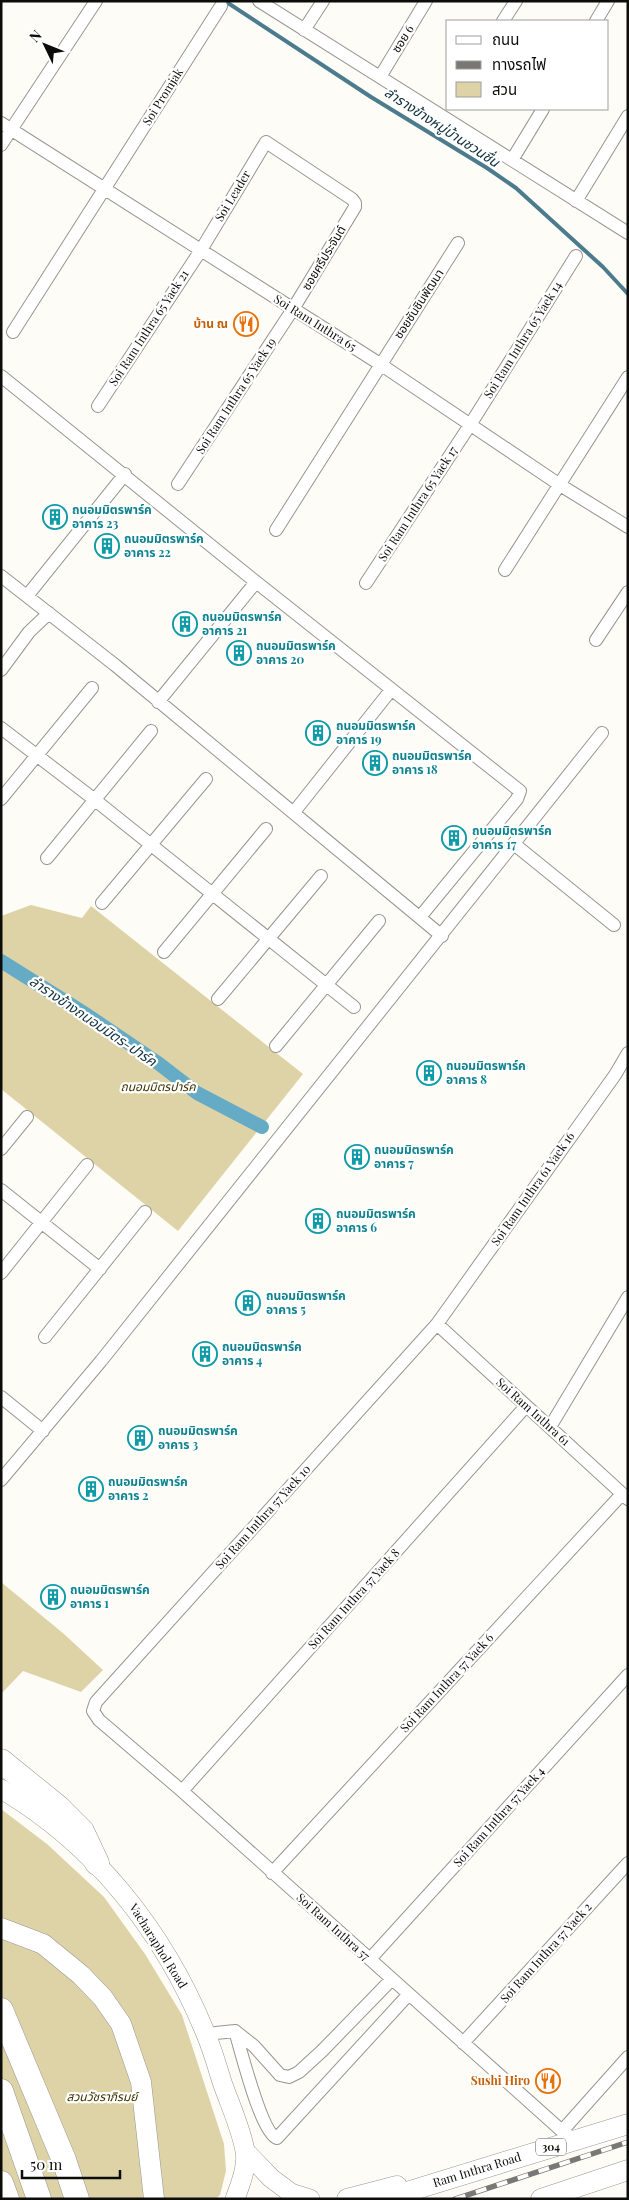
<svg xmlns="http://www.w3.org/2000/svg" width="629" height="2200" font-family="'Playfair Display','Noto Sans Thai',serif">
	<rect width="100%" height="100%" fill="#fdfcf6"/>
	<!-- green -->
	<path fill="#ded3a7" d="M31,905L82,918L91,906L303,1074L178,1231L1,1089V916Z
		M1,1582L64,1634L103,1670L81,1692L23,1671L1,1694Z
		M1,1809L47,1844L104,1897L145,1954L182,2015L224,2144L226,2171L220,2195L215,2199H1Z"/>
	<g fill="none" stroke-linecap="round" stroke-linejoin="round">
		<!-- stream -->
		<path stroke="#4b7b8d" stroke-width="4" d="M225,1L371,97L487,168L516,188L603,267L628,294"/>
		<!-- canal -->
		<path stroke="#66abc5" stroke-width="14" d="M1,961L87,1015L158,1063L197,1093L262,1127"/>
		<defs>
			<path id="minor" d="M259,1L628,233
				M503,21L516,1
				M596,21L608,1
				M304,30L323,1
				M380,77L426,1
				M1,123L380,364L560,485L628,527
				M1,145L96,1
				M512,160L543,109
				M576,201L628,116
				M13,332L221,6
				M1,376L256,582L520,791L517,799L420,917
				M98,406L201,250L266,142L352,199L355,203V207L293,309L178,484
				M276,530L458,243
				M505,570L628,377
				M1,576L115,665L442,936
				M366,583L470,425L576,256
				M27,596L125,474
				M596,640L628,592
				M1,670L29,632L49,613
				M158,702L256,582
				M1,728L95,800L354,1007
				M1,799L92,688
				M294,812L391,690
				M514,844L614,925
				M47,858L151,731
				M102,903L206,779
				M164,952L266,829
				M218,999L321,876
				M276,1046L379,921
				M1,1149L27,1117
				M1,1190L100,1269
				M1,1273L87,1165
				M437,1324L628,1499
				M45,1337L145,1212
				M1,1397L43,1431
				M550,1427L628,1297
				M1,1480L101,1361L602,733
				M182,1791L526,1406
				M272,1873L622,1494
				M370,1959L628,1675
				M235,2031L254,2046L280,2075L289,2077L299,2072L322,2051L392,1979
				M206,2034L235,2031C241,2050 261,2133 277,2138L409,1994
				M463,2043L628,1863
				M562,2131L628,2057
				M575,2140L562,2131L182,1791L99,1720L93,1711L96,1702L437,1324L615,1075L628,1053"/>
			<path id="secondary" d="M1,1789C95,1844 164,1932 205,2032C212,2048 217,2066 222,2082C230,2105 241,2128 245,2151C248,2166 240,2185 235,2199
				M246,2152L271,2178L291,2193L310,2199"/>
			<path id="primary" d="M1,1928L43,1944L81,1975L103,1998L121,2024L141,2082L154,2199
				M347,2199L397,2186
				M384,2199L628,2124
				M541,2199L628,2170"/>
			<path id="motorway" d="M1,1761L59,1808L82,1831L97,1863
				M1,2010L64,2160L77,2199
				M1,2091L39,2199
				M1,2183L7,2199"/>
		</defs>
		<!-- minor casing -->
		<use href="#minor" stroke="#989691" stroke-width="14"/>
		<!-- secondary casing -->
		<use href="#secondary" stroke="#989691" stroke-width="20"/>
		<!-- primary casing -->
		<use href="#primary" stroke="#989691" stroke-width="21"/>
		<!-- motorway casing -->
		<use href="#motorway" stroke="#989691" stroke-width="25"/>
		<!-- minor -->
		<use href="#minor" stroke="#fff" stroke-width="12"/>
		<!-- secondary -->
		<use href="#secondary" stroke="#fff" stroke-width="19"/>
		<!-- primary -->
		<use href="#primary" stroke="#fff" stroke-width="20"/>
		<!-- motorway -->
		<use href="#motorway" stroke="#fff" stroke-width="24"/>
		<defs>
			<path id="rail" d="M455,2199L628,2142"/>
		</defs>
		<!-- rail casing -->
		<use href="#rail" stroke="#797874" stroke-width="5.5"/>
		<!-- rail -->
		<use href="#rail" stroke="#fff" stroke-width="4" stroke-dasharray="11" stroke-linecap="butt"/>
	</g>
	<!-- icons -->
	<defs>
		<symbol id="restaurant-ring" viewBox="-11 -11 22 22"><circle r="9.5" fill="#fff" stroke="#e8710a" stroke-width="1.5"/><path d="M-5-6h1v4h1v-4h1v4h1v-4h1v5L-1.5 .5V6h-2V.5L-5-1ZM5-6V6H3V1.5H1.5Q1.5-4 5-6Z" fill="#e8710a"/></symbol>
		<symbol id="building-ring" viewBox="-11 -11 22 22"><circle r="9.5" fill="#fff" stroke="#0f9aa8" stroke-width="1.5"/><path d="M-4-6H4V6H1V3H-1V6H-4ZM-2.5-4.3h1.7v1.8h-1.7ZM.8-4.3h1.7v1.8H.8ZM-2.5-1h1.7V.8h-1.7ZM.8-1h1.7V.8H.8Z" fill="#0f9aa8"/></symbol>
	</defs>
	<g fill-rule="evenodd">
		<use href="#restaurant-ring" x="232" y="310" width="28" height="28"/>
		<use href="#building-ring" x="41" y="503" width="28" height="28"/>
		<use href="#building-ring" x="93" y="532" width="28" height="28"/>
		<use href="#building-ring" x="171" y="610" width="28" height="28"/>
		<use href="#building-ring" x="225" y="639" width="28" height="28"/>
		<use href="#building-ring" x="304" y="719" width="28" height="28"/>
		<use href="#building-ring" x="361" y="749" width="28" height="28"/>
		<use href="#building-ring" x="440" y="824" width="28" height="28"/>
		<use href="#building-ring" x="415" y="1059" width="28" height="28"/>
		<use href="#building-ring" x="343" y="1143" width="28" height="28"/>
		<use href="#building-ring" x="304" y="1207" width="28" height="28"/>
		<use href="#building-ring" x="234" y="1289" width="28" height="28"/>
		<use href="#building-ring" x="191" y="1340" width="28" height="28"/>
		<use href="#building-ring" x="126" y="1424" width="28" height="28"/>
		<use href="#building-ring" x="77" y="1475" width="28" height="28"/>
		<use href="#building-ring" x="39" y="1583" width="28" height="28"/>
		<use href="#restaurant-ring" x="534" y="2067" width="28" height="28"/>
	</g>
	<g text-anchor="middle" stroke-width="4.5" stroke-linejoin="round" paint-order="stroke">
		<!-- shield labels -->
		<rect fill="#fff" stroke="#555554" stroke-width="1" x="536" y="2138.5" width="30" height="17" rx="4"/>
		<g font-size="11" font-weight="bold" fill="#0c0c0a">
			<text x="551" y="2151">304</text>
		</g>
		<!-- street labels -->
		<g font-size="12" fill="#0c0c0a" stroke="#fff">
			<text transform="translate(403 39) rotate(-58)" y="4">ซอย 6</text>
			<text transform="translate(163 97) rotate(-58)" y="4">Soi Promjak</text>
			<text transform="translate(233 196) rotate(-59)" y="4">Soi Leader</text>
			<text transform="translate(324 258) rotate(-59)" y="4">ซอยศรีประจันต์</text>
			<text transform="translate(419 304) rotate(-57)" y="4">ซอยซันชินพัฒนา</text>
			<text transform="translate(315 323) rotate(32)" y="4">Soi Ram Inthra 65</text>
			<text transform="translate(149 328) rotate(-57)" y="4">Soi Ram Inthra 65 Yaek 21</text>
			<text transform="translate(523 340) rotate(-58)" y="4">Soi Ram Inthra 65 Yaek 14</text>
			<text transform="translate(236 396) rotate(-57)" y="4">Soi Ram Inthra 65 Yaek 19</text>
			<text transform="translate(418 504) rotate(-57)" y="4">Soi Ram Inthra 65 Yaek 17</text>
			<text transform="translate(533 1189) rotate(-55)" y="4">Soi Ram Inthra 61 Yaek 16</text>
			<text transform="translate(533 1412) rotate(42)" y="4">Soi Ram Inthra 61</text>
			<text transform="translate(263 1517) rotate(-48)" y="4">Soi Ram Inthra 57 Yaek 10</text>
			<text transform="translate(354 1599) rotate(-48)" y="4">Soi Ram Inthra 57 Yaek 8</text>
			<text transform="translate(447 1683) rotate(-47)" y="4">Soi Ram Inthra 57 Yaek 6</text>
			<text transform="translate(499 1817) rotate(-48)" y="4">Soi Ram Inthra 57 Yaek 4</text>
			<text transform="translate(333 1927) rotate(42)" y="4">Soi Ram Inthra 57</text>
			<text transform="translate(158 1946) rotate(58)" y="4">Vacharaphol Road</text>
			<text transform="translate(546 1953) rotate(-48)" y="4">Soi Ram Inthra 57 Yaek 2</text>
			<text transform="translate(477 2170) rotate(-17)" y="4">Ram Inthra Road</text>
		</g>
		<!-- food labels -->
		<g font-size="12" font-weight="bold" fill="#c56008" stroke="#fff" text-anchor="end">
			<text x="228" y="328">บ้าน ณ</text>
			<text x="530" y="2085">Sushi Hiro</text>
		</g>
		<!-- culture labels -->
		<g font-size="12" font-weight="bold" fill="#0d838f" stroke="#fff" text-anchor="start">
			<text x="72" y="514">ถนอมมิตรพาร์ค<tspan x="72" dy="14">อาคาร 23</tspan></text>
			<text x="124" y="543">ถนอมมิตรพาร์ค<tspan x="124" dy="14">อาคาร 22</tspan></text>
			<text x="202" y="621">ถนอมมิตรพาร์ค<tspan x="202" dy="14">อาคาร 21</tspan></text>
			<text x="256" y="650">ถนอมมิตรพาร์ค<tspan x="256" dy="14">อาคาร 20</tspan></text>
			<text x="336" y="730">ถนอมมิตรพาร์ค<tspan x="336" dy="14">อาคาร 19</tspan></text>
			<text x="392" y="760">ถนอมมิตรพาร์ค<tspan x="392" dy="14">อาคาร 18</tspan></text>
			<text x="472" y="835">ถนอมมิตรพาร์ค<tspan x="472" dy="14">อาคาร 17</tspan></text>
			<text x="446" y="1070">ถนอมมิตรพาร์ค<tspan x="446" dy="14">อาคาร 8</tspan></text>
			<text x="374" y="1154">ถนอมมิตรพาร์ค<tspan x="374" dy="14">อาคาร 7</tspan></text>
			<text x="336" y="1218">ถนอมมิตรพาร์ค<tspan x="336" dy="14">อาคาร 6</tspan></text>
			<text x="266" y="1300">ถนอมมิตรพาร์ค<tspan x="266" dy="14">อาคาร 5</tspan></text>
			<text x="222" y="1351">ถนอมมิตรพาร์ค<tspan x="222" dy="14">อาคาร 4</tspan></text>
			<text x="158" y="1435">ถนอมมิตรพาร์ค<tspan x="158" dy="14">อาคาร 3</tspan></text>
			<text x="108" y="1486">ถนอมมิตรพาร์ค<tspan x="108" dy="14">อาคาร 2</tspan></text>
			<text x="70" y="1594">ถนอมมิตรพาร์ค<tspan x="70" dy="14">อาคาร 1</tspan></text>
		</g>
		<!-- park labels -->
		<g font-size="12" font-style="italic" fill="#3f3302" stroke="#fff">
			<text x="158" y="1091">ถนอมมิตรปาร์ค</text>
			<text x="102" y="2101">สวนวัชราภิรมย์</text>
		</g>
		<!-- water labels -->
		<g font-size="14" font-style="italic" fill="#0f303c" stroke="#fff">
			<text transform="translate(442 127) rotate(33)" y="5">ลำรางข้างหมู่บ้านชวนชื่น</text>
			<text transform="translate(93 1021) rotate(34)" y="5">ลำรางข้างถนอมมิตร-ปาร์ค</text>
		</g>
	</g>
	<!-- border -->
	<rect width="629" height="2200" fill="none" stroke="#0c0c0a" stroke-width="5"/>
	<!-- legend -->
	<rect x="446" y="20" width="162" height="90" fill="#ffffff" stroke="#9e9e9d"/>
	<rect x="456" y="36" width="25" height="8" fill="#ffffff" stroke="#9e9e9d"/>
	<text x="492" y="45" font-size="15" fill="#0c0c0a">ถนน</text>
	<rect x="456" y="61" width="25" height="8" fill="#797874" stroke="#9e9e9d"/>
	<text x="492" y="70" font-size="15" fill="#0c0c0a">ทางรถไฟ</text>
	<rect x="456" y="82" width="25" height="15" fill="#ded3a7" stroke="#9e9e9d"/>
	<text x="492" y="95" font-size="15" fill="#0c0c0a">สวน</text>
	<!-- north arrow -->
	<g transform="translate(45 45) rotate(313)" stroke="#ffffff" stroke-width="4" paint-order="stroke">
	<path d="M0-4L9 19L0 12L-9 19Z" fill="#0c0c0a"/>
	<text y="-8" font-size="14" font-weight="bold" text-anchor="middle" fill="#0c0c0a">N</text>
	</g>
	<!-- scale -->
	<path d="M22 2170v8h98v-8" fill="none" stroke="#0c0c0a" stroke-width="2.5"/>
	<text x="30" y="2170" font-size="15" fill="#0c0c0a" stroke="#ffffff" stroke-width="4" paint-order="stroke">50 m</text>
</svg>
